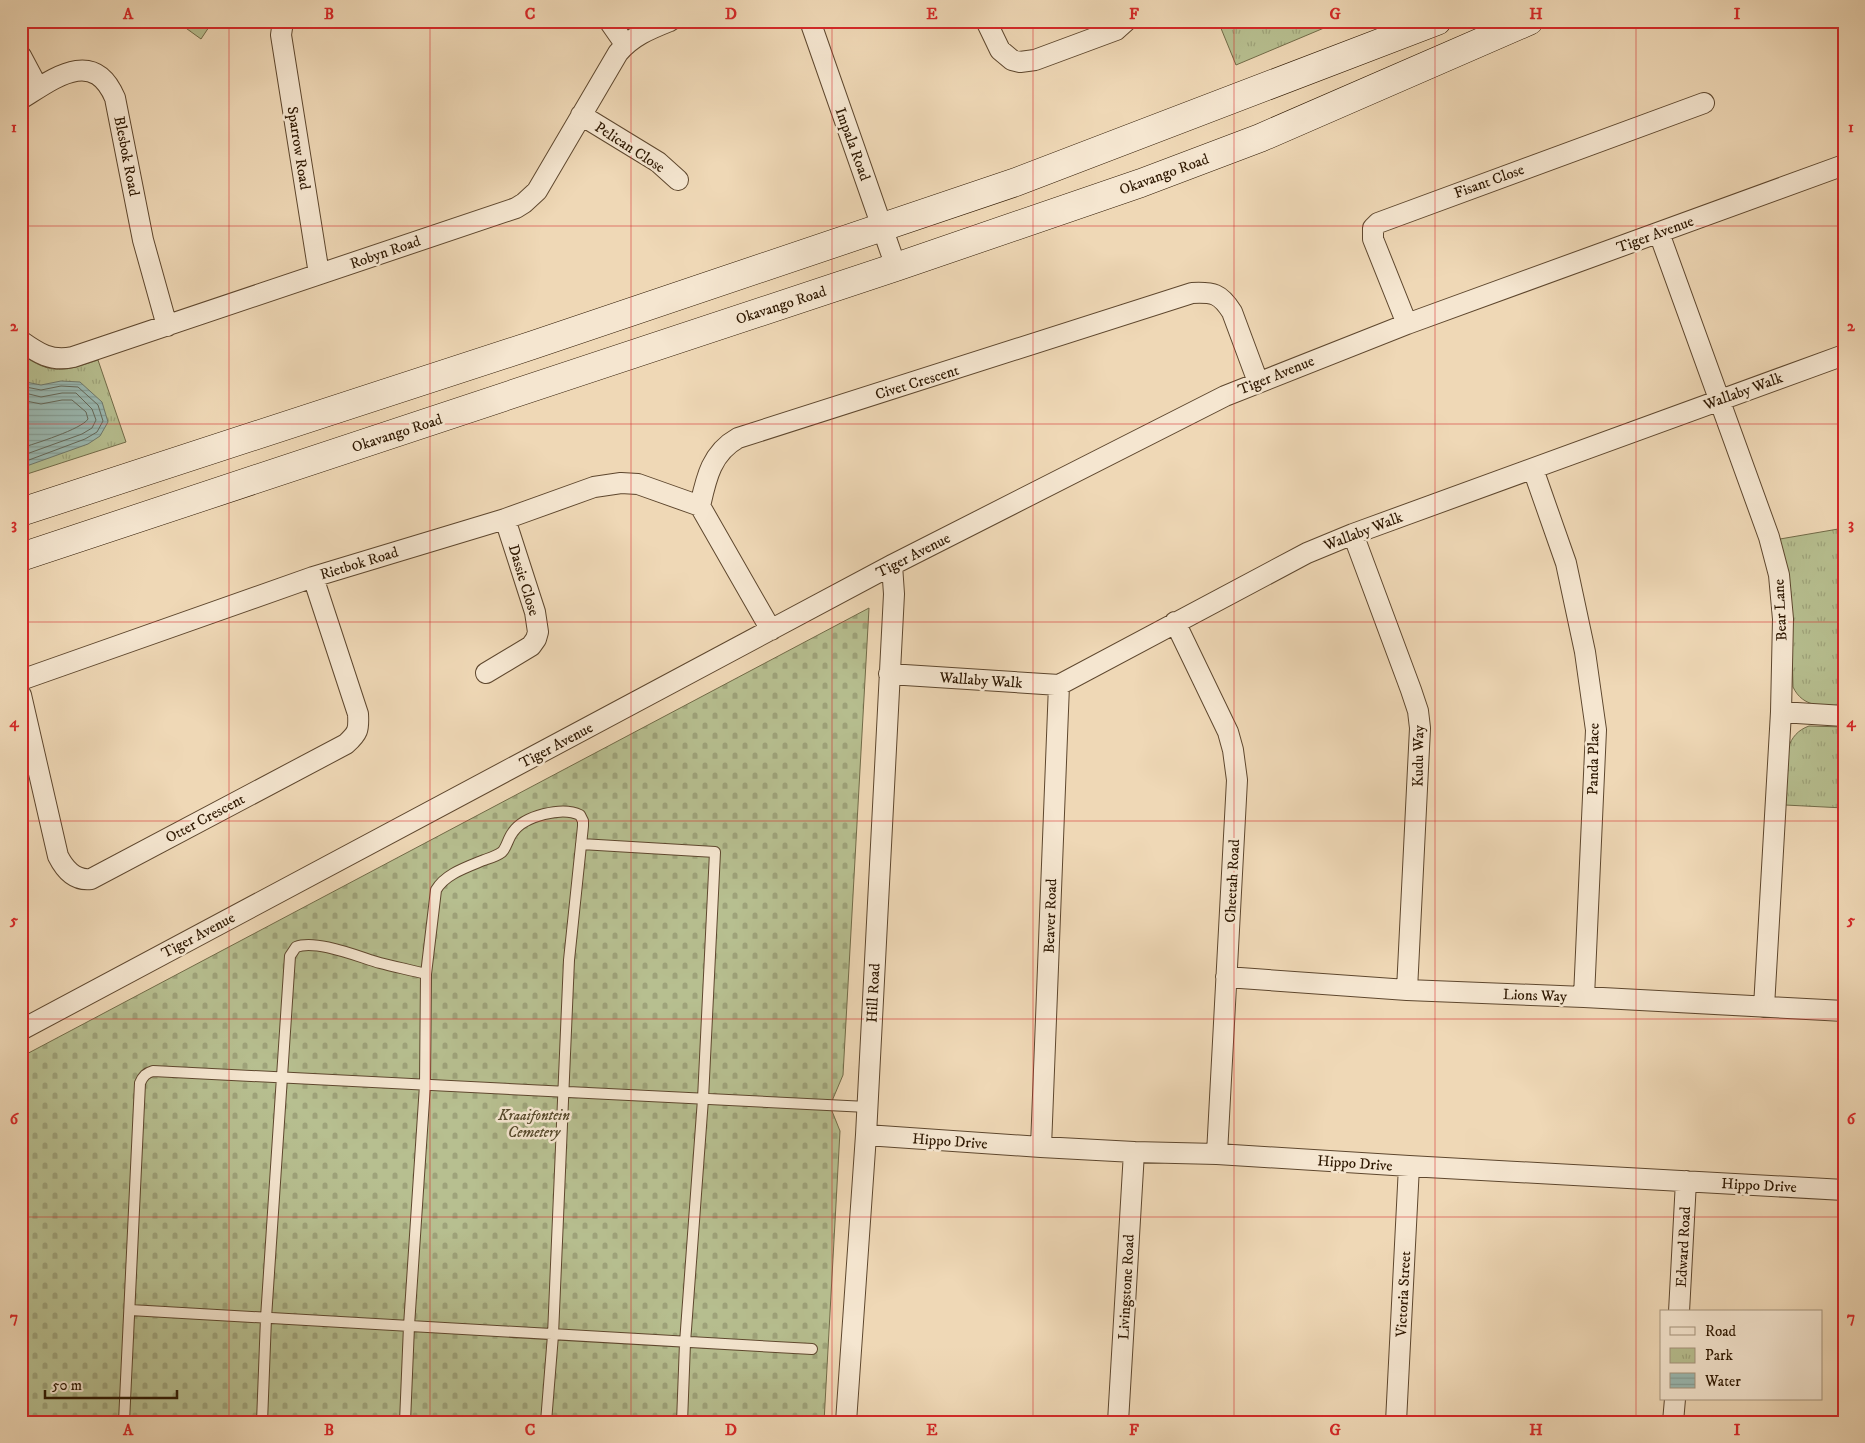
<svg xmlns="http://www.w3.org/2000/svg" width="1865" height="1443" font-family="'IM FELL DW Pica',serif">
	<defs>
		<pattern id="cemetery-stones" width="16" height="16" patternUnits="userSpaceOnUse" patternTransform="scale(1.25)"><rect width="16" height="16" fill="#b7bf90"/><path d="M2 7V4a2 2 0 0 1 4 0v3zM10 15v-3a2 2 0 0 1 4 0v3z" fill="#9ea37a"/></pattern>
		<pattern id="park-tufts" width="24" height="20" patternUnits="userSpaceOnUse" patternTransform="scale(1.25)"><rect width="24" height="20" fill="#b7bf90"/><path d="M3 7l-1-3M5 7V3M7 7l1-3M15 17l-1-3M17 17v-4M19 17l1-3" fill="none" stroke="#9ea37a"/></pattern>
		<pattern id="water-rules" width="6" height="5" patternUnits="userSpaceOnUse" patternTransform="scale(1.25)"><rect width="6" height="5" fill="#9ab9b2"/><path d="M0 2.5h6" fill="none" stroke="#859e97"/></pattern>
	</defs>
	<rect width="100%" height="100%" fill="#efd8b6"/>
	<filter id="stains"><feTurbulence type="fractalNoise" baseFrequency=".004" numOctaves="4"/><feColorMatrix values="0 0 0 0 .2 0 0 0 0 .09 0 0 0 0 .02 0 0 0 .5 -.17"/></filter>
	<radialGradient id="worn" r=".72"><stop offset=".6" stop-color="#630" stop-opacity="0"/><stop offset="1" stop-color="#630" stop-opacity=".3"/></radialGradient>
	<!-- cemetery -->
	<path fill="url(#cemetery-stones)" stroke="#726b48" d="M869,608L843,1075L832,1101V1111L840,1131L824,1422H21V1057Z"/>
	<!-- park -->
	<path fill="url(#park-tufts)" stroke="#726b48" d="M176,21H213L201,39Z
		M1218,21H1319L1324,28L1236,65Z
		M21,354C52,376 65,371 98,360L126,442L21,476Z
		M1844,528V707C1823,706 1803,708 1793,687L1791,607L1780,539Z
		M1809,726L1844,727V808L1785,805L1788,748C1792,737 1798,730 1809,726Z"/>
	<!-- water -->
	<path fill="url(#water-rules)" stroke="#6e786b" d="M21,381L41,385L61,381L80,382L102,402L108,422L100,436L88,444L21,468Z"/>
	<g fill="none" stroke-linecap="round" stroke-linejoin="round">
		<!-- shore -->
		<path stroke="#646859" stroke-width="1" d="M21,386L41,390L61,386L78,387L98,405L103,421L97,432L85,439L21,463
			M21,392L41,397L62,393H76L92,409L96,420L92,428L82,434L21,456
			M21,400L41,404L62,400H72L86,412L88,419C82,429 34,444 21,448"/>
		<defs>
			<path id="lane" d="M581,844L715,852L703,1099L685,1343L682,1422
				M130,1310L812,1349
				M124,1422L140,1083C143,1076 146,1073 153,1071L867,1107
				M262,1422L266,1318L290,956L296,947C316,939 359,957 380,963C395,967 411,970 426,974
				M405,1422L409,1326L425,1085L426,974L436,890C445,874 467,867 484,860C490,858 497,856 502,852C507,847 508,838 513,832C524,816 562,806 580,815L583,821V826L569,960L553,1335L546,1422"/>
			<path id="street" d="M283,21L281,35L319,274
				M609,21L625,44
				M810,21L896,267
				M986,21L1000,50L1012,60L1020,62L1035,60L1116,30L1126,21
				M21,56L38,88
				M21,99C52,80 93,46 115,98L143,240L167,326
				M581,115L658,162L678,180
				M1659,233L1769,537L1779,575L1783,619L1781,712L1764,1007
				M1407,324L1373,239V228L1378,223L1704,103
				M21,341C38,353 51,362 73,357L516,208L524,203L537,191L618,53C632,36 650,29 670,21
				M1533,469L1566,563L1585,652L1596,730L1584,997
				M1353,534L1411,690L1418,711L1420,728L1407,990
				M1175,622L1228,732L1233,750L1237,780L1217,1154
				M771,630L700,506C706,479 711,453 738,438L1192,293C1213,292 1220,293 1232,312L1258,382
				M486,673L531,646L536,639L538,632L535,612L505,519
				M889,674L1059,685L1307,553L1353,534L1844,355
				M21,680L313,577L505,519L594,487L621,483L638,484L700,506
				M21,695L58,856C65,870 75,881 91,879L346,744C358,733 359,730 358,714L313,577
				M1781,712L1844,716
				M1226,977L1407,990L1584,997L1844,1011
				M21,1030L892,565L1225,396L1407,324L1844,165
				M866,1135L1041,1147L1134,1152L1217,1154L1409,1166L1844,1190
				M1041,1147L1059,685
				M1679,1312L1686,1181
				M846,1422L866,1135L894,594L892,565
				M1118,1422L1134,1152
				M1396,1422L1409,1166
				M1673,1422L1675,1399"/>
			<path id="secondary" d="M21,512L533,345L1016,182L1437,21
				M21,557L896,267L1141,183L1260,138L1529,21"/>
		</defs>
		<!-- lane casing -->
		<use href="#lane" stroke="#5e472e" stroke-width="12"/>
		<!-- street casing -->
		<use href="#street" stroke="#5e472e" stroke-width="22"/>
		<!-- secondary casing -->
		<use href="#secondary" stroke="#2d1700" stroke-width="29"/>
		<!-- lane -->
		<use href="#lane" stroke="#f5e6d0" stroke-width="10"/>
		<!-- street -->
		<use href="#street" stroke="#f5e6d0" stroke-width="20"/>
		<!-- secondary -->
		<use href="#secondary" stroke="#f5e6d0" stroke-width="28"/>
	</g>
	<!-- grid -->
	<path fill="none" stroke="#d62828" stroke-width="1" stroke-opacity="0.55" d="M229,21V1422M430,21V1422M631,21V1422M832,21V1422M1033,21V1422M1234,21V1422M1435,21V1422M1636,21V1422M21,226H1844M21,424H1844M21,622H1844M21,821H1844M21,1019H1844M21,1217H1844"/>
	<g text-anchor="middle" stroke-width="5" stroke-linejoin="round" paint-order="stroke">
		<!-- street labels -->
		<g font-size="15" fill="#2d1700" stroke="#f5e6d0">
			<text transform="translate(853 144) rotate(70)" y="5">Impala Road</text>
			<text transform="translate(630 147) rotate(33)" y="5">Pelican Close</text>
			<text transform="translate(299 148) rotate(81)" y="5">Sparrow Road</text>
			<text transform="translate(127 156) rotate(79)" y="5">Blesbok Road</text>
			<text transform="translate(1164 174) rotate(-20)" y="5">Okavango Road</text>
			<text transform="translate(1489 181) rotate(-20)" y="5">Fisant Close</text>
			<text transform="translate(1655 234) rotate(-20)" y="5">Tiger Avenue</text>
			<text transform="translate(385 252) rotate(-19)" y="5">Robyn Road</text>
			<text transform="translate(781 305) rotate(-18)" y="5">Okavango Road</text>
			<text transform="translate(1276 375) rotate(-22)" y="5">Tiger Avenue</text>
			<text transform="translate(917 382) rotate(-17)" y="5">Civet Crescent</text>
			<text transform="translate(1743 391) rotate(-20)" y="5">Wallaby Walk</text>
			<text transform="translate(397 433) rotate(-18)" y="5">Okavango Road</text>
			<text transform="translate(1363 531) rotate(-21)" y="5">Wallaby Walk</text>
			<text transform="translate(913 555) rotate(-27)" y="5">Tiger Avenue</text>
			<text transform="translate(359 563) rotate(-17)" y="5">Rietbok Road</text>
			<text transform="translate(524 580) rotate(73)" y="5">Dassie Close</text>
			<text transform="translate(1780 610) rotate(-93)" y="5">Bear Lane</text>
			<text transform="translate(981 680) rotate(4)" y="5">Wallaby Walk</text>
			<text transform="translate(556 745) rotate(-28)" y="5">Tiger Avenue</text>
			<text transform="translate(1418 756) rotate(-89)" y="5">Kudu Way</text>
			<text transform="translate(1593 759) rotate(-89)" y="5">Panda Place</text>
			<text transform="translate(205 818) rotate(-28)" y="5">Otter Crescent</text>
			<text transform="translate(1232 881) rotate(-87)" y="5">Cheetah Road</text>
			<text transform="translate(1050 916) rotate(-88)" y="5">Beaver Road</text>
			<text transform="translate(198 935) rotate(-28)" y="5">Tiger Avenue</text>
			<text transform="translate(873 993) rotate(-87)" y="5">Hill Road</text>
			<text transform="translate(1535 995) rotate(2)" y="5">Lions Way</text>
			<text transform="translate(950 1141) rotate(4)" y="5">Hippo Drive</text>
			<text transform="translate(1355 1163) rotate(4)" y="5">Hippo Drive</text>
			<text transform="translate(1759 1185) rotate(3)" y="5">Hippo Drive</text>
			<text transform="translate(1683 1247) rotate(-87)" y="5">Edward Road</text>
			<text transform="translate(1126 1287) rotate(-87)" y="5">Livingstone Road</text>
			<text transform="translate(1403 1294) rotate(-87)" y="5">Victoria Street</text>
		</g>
		<!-- park labels -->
		<g font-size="15" font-style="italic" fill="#56492b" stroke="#f5e6d0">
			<text x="534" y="1120">Kraaifontein<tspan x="534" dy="17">Cemetery</tspan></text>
		</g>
	</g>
	<!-- margin -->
	<rect width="1865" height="1443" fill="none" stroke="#efd8b6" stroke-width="55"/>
	<!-- legend -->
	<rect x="1660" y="1310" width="162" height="90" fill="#f5e6d0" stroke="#a5937d"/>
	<rect x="1670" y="1327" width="25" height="8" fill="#f5e6d0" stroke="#a5937d"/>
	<text x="1705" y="1336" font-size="15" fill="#2d1700">Road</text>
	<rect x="1670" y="1348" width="25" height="15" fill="url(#park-tufts)" stroke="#a5937d"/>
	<text x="1705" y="1360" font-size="15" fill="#2d1700">Park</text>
	<rect x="1670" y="1373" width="25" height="15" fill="url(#water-rules)" stroke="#a5937d"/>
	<text x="1705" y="1386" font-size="15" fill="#2d1700">Water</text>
	<!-- scale -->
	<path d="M45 1390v8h132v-8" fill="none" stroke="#2d1700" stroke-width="2.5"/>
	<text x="52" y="1390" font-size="15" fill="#2d1700" stroke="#f5e6d0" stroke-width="4" paint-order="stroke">50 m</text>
	<rect x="28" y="28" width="1810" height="1388" fill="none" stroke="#d62828" stroke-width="2"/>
	<g font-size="16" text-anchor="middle" font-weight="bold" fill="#d62828">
		<text x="128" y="19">A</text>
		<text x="329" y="19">B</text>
		<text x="530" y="19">C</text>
		<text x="731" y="19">D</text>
		<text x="932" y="19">E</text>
		<text x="1134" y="19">F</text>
		<text x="1335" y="19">G</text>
		<text x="1536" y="19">H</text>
		<text x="1737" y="19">I</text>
		<text x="14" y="132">1</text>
		<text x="1851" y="132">1</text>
		<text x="14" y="331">2</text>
		<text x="1851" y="331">2</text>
		<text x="14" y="529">3</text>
		<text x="1851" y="529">3</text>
		<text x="14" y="727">4</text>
		<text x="1851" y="727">4</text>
		<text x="14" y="925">5</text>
		<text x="1851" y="925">5</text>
		<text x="14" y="1124">6</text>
		<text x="1851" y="1124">6</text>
		<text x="14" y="1322">7</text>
		<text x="1851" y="1322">7</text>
		<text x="128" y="1435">A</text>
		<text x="329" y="1435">B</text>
		<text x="530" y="1435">C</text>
		<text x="731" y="1435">D</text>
		<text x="932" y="1435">E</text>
		<text x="1134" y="1435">F</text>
		<text x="1335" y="1435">G</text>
		<text x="1536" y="1435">H</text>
		<text x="1737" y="1435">I</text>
	</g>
	<rect width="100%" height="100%" filter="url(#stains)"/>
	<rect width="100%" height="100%" fill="url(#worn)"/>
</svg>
